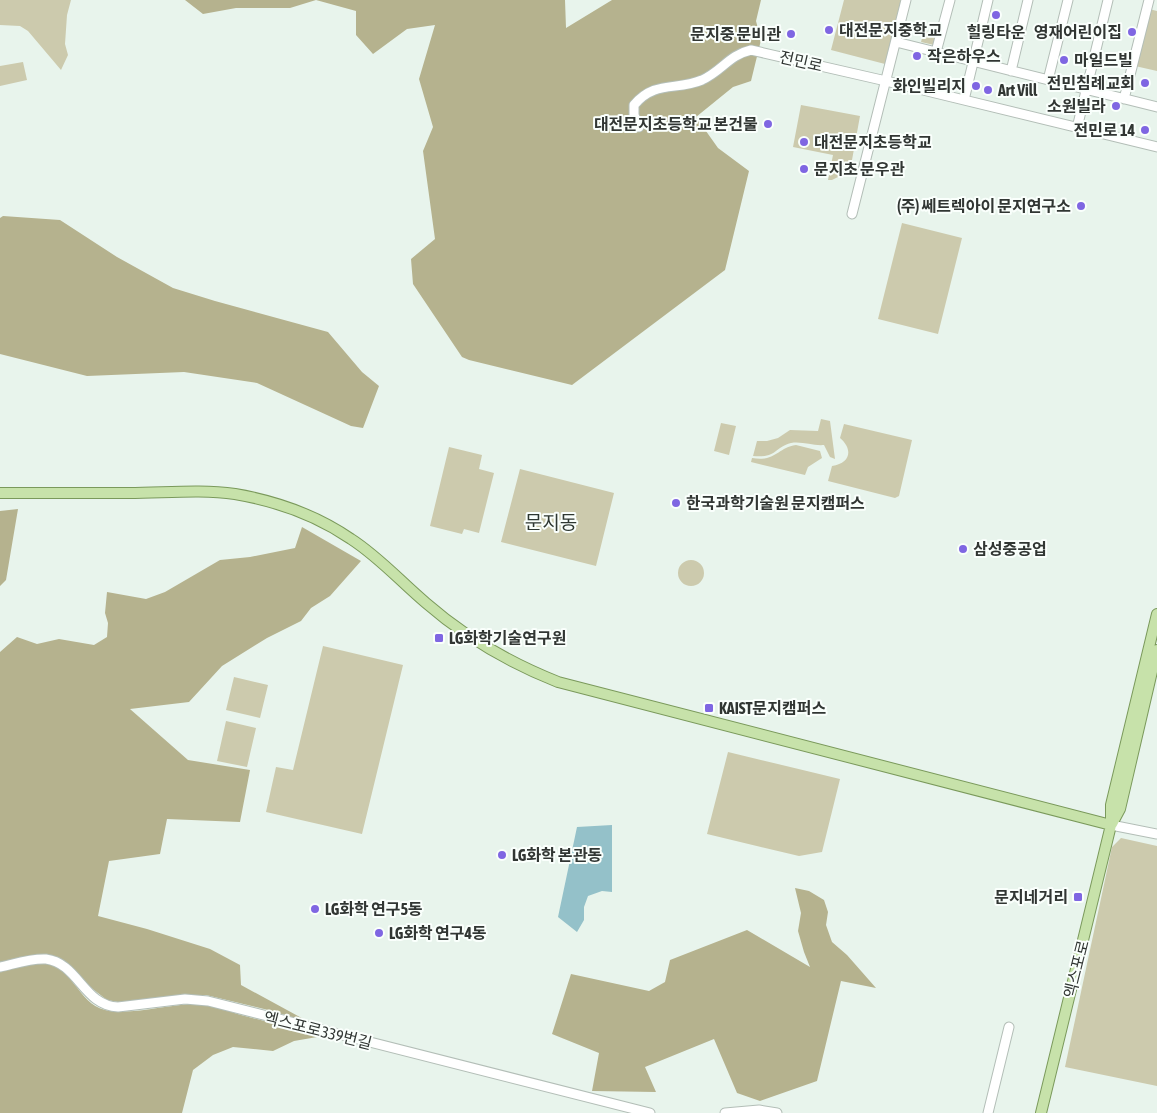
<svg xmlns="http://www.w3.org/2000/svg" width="1157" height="1113" font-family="'Asap Condensed','Noto Sans KR',sans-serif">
	<rect width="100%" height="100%" fill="#e8f4ec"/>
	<!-- green -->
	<path fill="#cccaad" d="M0,0H71L67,15L65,44L68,55L61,70L28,31L20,26L0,25Z
		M844,0H901L885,64L831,50Z
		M1149,9L1157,11V71L1135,66Z
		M924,31L940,35L934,45L921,42Z
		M23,62L27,80L0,86V66Z
		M801,105L860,116L850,171L832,180H828L833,155L793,147Z
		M902,223L962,238L938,334L878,319Z
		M821,419L830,421L835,459L830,457L824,445C813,446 802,441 791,443C773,448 778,458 753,456L757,441H767L778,438L790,430L818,431Z
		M721,423L736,426L729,455L714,451Z
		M844,424L912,440L899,496L895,498L828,481L832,466C851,463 853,449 840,438Z
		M796,445L820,451L822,458L808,467L805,475L751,462L752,458C776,462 777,448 796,445Z
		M449,447L482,455L479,469L494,473L479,533L464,529L462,534L430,526Z
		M520,469L614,493L596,566L501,542Z
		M678 573a13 13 0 1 1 26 0a13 13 0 1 1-26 0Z
		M323,646L403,665L362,834L266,812L276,767L293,770Z
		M234,677L268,685L260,718L226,710Z
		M226,721L256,728L247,767L217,761Z
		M728,752L840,779L822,852L799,856L707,834Z
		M1121,838L1157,846V1086L1065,1067L1112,847Z"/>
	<!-- forest -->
	<path fill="#b5b28e" d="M185,0H316L290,8H236L203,14Z
		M316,0H565L566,28L612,0H761L756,21L761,40L751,81L733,87L696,117L718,148L749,171L725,270L572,385L469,360L462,357L413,284L411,259L435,239L423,151L433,127L419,79L435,25L407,29L373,54L356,35V11Z
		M3,216L60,220L117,257L173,288L215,301L328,332L362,372L379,386L363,428L351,426L257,383L184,372L87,376L0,354V218Z
		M18,509L6,580L0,586V511Z
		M302,527L361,561L330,596L311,608L301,621L267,638L222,666L189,702L130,709L188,760L250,770L240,822L167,819L160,854L109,861L98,916L147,929L210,949L240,965L241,985L309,1022L268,1010L206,995L181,996L118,1002L107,1000L50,956L42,955L0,963V652L17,637L37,644L59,639L94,645L107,637L108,623L105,613L107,592L146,599L165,592L220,560L250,557L295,548Z
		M795,888L809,891L824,900L828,912L826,925L832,942L847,955L876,988L841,981L817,1081L760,1101L737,1093L714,1039L645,1067L656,1092L592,1091L599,1053L552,1034L571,974L649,991L665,982L670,960L747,930L810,967L804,952L798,931L801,913Z
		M39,962C76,966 76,1003 105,1010C133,1016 170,1003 200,1004C214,1005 228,1011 241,1015C268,1022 295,1029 323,1036L294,1041L273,1051L233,1047L213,1055L193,1070L182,1113H0V970Z"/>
	<!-- water -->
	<path fill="#94c1c9" d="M612,825V892L602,891L588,896L584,907V920L577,932L558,917L577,827Z"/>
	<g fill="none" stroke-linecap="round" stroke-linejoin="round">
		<defs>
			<path id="minor" d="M896,42L1157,107
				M936,52L950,0
				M1011,71L1028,0
				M1048,80L1068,0
				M1124,99L1149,0
				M964,100L988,0
				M639,127L634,115V105C655,80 676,91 702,80C722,71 729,55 751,50L886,81L1157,147
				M1077,128L1108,0
				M852,214L906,0
				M1111,825L1157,834
				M0,967C14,964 31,958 46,959C78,963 84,1006 118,1007L185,999L208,1001L650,1113
				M725,1113L759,1110L777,1113
				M988,1113L1009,1027"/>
			<path id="major" d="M0,493C43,493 86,493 129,493C164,493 201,489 235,494C276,501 316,515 351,539C379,557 400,581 426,603C465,637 510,663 558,682L1111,825
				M1112,824L1120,809L1157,650
				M1041,1113L1111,825V805L1157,614"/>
		</defs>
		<!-- minor casing -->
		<use href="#minor" stroke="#b3beb7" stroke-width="11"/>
		<!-- major casing -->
		<use href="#major" stroke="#7a995b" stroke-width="12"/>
		<!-- minor -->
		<use href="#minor" stroke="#fff" stroke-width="9"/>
		<!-- major -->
		<use href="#major" stroke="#c7e2aa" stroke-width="10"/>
	</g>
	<!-- markers -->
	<g fill="#7f66e2" stroke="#fafffc" stroke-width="2">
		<circle cx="996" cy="15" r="5"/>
		<circle cx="829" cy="30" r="5"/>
		<circle cx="1132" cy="32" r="5"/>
		<circle cx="791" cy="34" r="5"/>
		<circle cx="917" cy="56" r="5"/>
		<circle cx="1064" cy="60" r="5"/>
		<circle cx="1145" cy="83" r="5"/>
		<circle cx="976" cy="86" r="5"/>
		<circle cx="988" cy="90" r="5"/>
		<circle cx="1116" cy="106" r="5"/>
		<circle cx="768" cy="124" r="5"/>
		<circle cx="1145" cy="130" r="5"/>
		<circle cx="804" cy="142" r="5"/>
		<circle cx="804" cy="169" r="5"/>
		<circle cx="1081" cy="206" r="5"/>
		<circle cx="676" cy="503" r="5"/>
		<circle cx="963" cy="549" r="5"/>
		<rect x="434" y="633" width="10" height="10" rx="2.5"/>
		<rect x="704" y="703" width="10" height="10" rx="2.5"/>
		<circle cx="502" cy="855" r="5"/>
		<rect x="1073" y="892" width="10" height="10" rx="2.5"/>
		<circle cx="315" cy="909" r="5"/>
		<circle cx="379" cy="933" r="5"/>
	</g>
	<g text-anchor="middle" stroke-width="4" stroke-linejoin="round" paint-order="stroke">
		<!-- poi labels -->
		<g font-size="16" font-weight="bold" fill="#313633" stroke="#fafffc" text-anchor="start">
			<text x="839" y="36">대전문지중학교</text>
			<text x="996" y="38" text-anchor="middle">힐링타운</text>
			<text x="1122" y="38" text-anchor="end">영재어린이집</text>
			<text x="781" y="40" text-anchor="end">문지중 문비관</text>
			<text x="927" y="62">작은하우스</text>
			<text x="1074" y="66">마일드빌</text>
			<text x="1135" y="89" text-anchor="end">전민침례교회</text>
			<text x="966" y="92" text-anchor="end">화인빌리지</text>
			<text x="998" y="96">Art Vill</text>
			<text x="1106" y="112" text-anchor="end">소원빌라</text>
			<text x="758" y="130" text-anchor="end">대전문지초등학교 본건물</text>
			<text x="1135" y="136" text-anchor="end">전민로 14</text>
			<text x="814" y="148">대전문지초등학교</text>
			<text x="814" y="175">문지초 문우관</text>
			<text x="1071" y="212" text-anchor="end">(주) 쎄트렉아이 문지연구소</text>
			<text x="686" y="509">한국과학기술원 문지캠퍼스</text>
			<text x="973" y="555">삼성중공업</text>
			<text x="449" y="644">LG화학기술연구원</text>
			<text x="719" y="714">KAIST문지캠퍼스</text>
			<text x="512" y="861">LG화학 본관동</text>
			<text x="1068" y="903" text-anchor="end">문지네거리</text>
			<text x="325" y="915">LG화학 연구5동</text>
			<text x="389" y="939">LG화학 연구4동</text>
		</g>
		<!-- street labels -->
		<g font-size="16" fill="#313633" stroke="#fafffc">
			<text transform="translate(801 61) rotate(13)" y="6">전민로</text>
			<text transform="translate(1076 969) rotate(-76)" y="6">엑스포로</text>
			<text transform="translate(318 1030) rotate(14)" y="6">엑스포로339번길</text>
		</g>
		<!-- quarter labels -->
		<g font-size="19" fill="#2e3731" stroke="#fafffc">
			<text x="551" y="529">문지동</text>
		</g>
	</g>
</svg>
